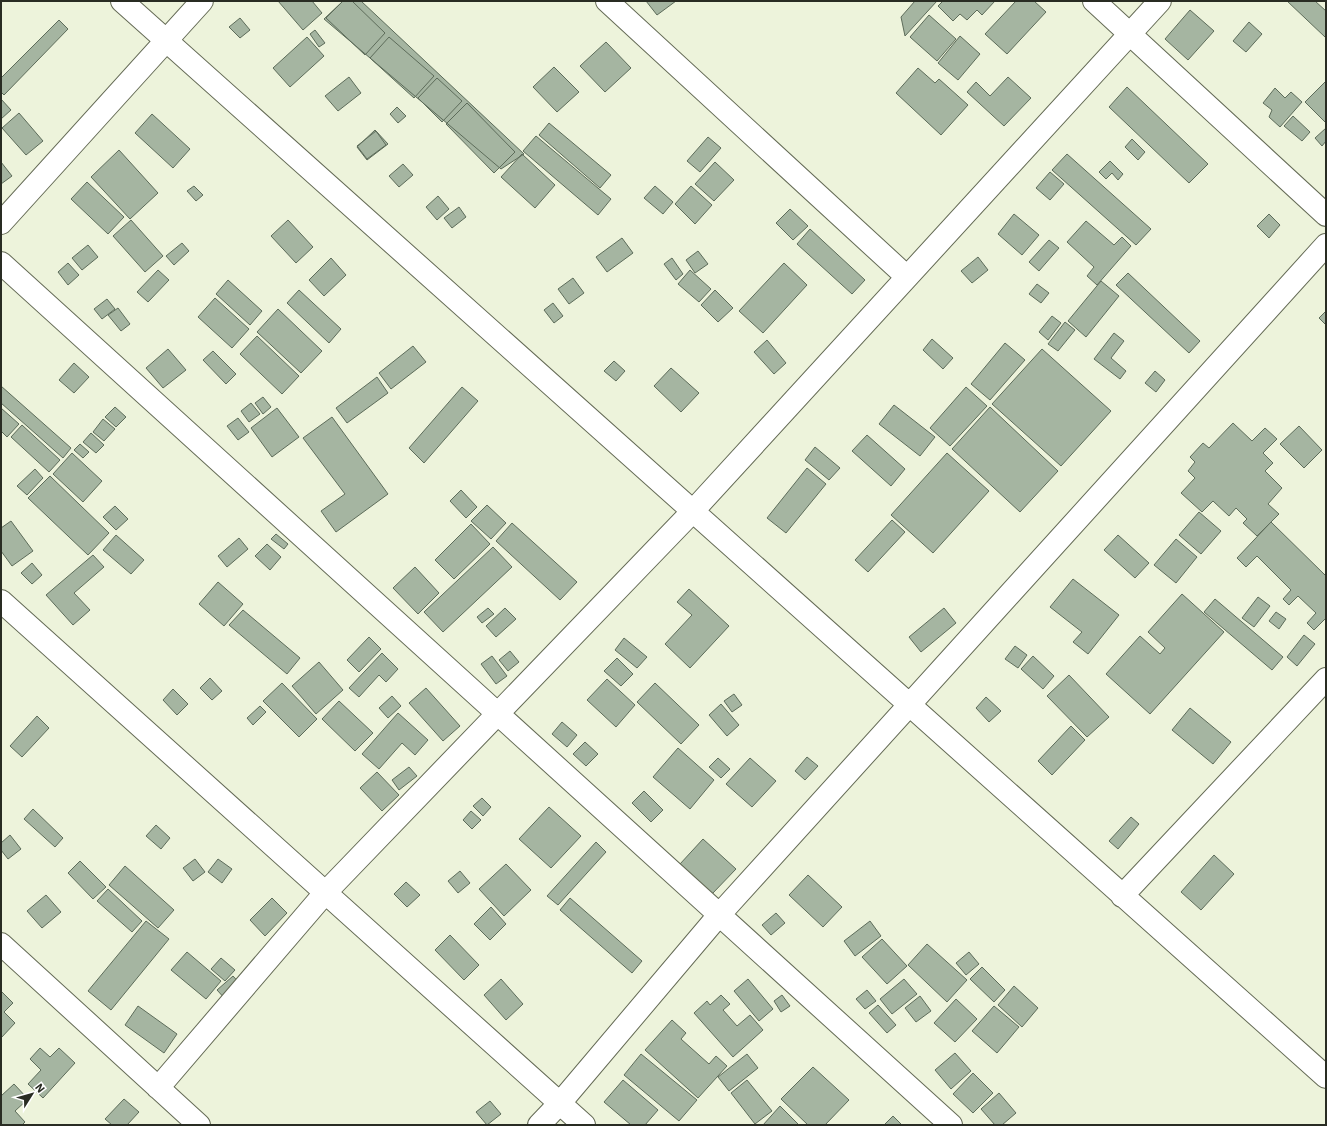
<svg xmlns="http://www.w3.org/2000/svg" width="1327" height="1126" font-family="'IBM Plex Sans',sans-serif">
	<rect width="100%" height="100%" fill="#edf3db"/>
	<!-- building -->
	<path fill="#a5b5a1" stroke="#5d6c5a" d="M278,1H312L322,13L303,30Z
		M343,1H361L524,154L501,169L324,19Z
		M343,1H352L385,33L365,55L326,18Z
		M646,1H676L657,15Z
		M915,1H937L905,36L901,17Z
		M943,1H995L982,15L977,10L967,20L960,14L953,21L938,6Z
		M1016,1H1034L1046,12L1007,54L985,34Z
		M1287,1H1315L1326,11V35L1325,37Z
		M1190,10L1214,31L1188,60L1165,39Z
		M929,15L956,39L937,61L910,37Z
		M240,18L250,30L240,38L229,27Z
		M59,20L68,29L4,95L1,92V78Z
		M1249,22L1262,34L1246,52L1233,41Z
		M315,30L325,43L319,47L310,34Z
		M960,36L980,54L958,80L938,63Z
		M307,37L324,56L290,87L273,68Z
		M389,37L434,76L414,98L370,58Z
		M606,42L631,68L605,92L580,66Z
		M554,67L579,92L557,112L533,87Z
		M918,68L935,83L939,79L968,105L941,135L896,93Z
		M349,77L361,93L338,111L325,96Z
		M1008,77L1031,98L1004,126L967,92L976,82L990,96Z
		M437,78L462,101L442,122L418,98Z
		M1326,81V123L1305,102Z
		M1127,87L1208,164L1189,183L1109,107Z
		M1275,88L1285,98L1291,92L1302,102L1280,127L1269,117L1272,110L1263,103Z
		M1,99L11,110L1,119Z
		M467,103L515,152L494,173L446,124Z
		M397,107L406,116L398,123L390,114Z
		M19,113L43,141L26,155L2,128Z
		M152,114L190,149L173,168L135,133Z
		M1293,116L1310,132L1302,141L1284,126Z
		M549,123L611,175L600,188L539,135Z
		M1326,128V141L1322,146L1315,138Z
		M375,130L388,144L367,160L357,147Z
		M376,131L386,145L367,159L357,146Z
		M536,136L611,199L598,215L523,151Z
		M708,137L721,148L700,172L687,161Z
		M1132,139L1145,152L1138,160L1125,147Z
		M119,150L158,193L130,219L91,177Z
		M522,154L555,185L535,208L501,177Z
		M1067,154L1151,229L1136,245L1052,170Z
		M1110,161L1123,174L1118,180L1112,173L1106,179L1099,172Z
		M1,162L12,176L1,184Z
		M715,162L734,180L714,201L695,184Z
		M403,164L413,175L399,187L389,176Z
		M1050,172L1064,184L1050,200L1036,188Z
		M87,182L124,217L108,234L71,199Z
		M194,186L203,195L196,201L187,191Z
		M655,186L673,202L663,214L644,198Z
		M691,186L712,205L695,224L675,204Z
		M438,196L449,209L437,220L426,207Z
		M459,207L466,217L452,228L444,218Z
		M790,209L808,226L793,240L776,223Z
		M1014,214L1039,235L1022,255L998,234Z
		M1269,214L1280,225L1269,238L1257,226Z
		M131,220L163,256L145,272L113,236Z
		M288,220L313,247L296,263L271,236Z
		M1086,221L1114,245L1122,237L1131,246L1097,285L1087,276L1094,267L1067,242Z
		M810,229L865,280L852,294L797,244Z
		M622,238L633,253L607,272L596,257Z
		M1049,240L1059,248L1039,271L1029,262Z
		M182,243L189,251L174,265L166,256Z
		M88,245L98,257L82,270L72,258Z
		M698,251L708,264L695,273L686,260Z
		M978,257L988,270L972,283L961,271Z
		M331,258L346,275L324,296L309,280Z
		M672,258L683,274L676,280L664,264Z
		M68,263L79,275L68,285L58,272Z
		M784,263L807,285L763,333L739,311Z
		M158,270L169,280L148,302L137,292Z
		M690,270L711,289L699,302L678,284Z
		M1128,273L1200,341L1189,353L1116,285Z
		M573,278L584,293L569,304L558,289Z
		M228,280L262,311L250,325L216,294Z
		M1101,281L1119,296L1086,337L1068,321Z
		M1037,284L1049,293L1041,303L1029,294Z
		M299,290L341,329L329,343L287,303Z
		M715,290L733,308L718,322L701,305Z
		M215,298L249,329L232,348L198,317Z
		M107,299L115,309L102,319L94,309Z
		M553,303L563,316L554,323L544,310Z
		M118,308L130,324L121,331L108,315Z
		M278,309L322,351L301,373L257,332Z
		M1326,311V325L1319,318Z
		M1052,316L1061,323L1048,340L1039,332Z
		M1065,322L1075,330L1058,351L1048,344Z
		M1114,333L1124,341L1111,358L1126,371L1120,379L1094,359Z
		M257,336L299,376L282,394L240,354Z
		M932,339L953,358L943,369L923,350Z
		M767,340L786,363L774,374L754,352Z
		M1005,343L1025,360L990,400L971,384Z
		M413,346L426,362L391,389L379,373Z
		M168,349L186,370L163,388L146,368Z
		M1042,349L1111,411L1061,466L992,404Z
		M213,351L236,374L226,384L203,360Z
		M614,361L625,371L616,381L604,371Z
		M74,363L89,377L74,393L59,380Z
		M671,368L699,393L681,412L654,386Z
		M1155,371L1165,380L1156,392L1145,383Z
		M377,377L388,393L347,423L336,408Z
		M1,386L71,448L63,458L1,403Z
		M462,387L478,401L424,463L409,448Z
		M966,387L987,406L950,446L930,428Z
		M263,397L271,407L263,414L255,403Z
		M251,403L260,414L249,422L241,411Z
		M894,405L935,437L920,456L879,424Z
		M115,407L126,417L116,427L105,417Z
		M990,407L1058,471L1020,512L952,449Z
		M1,408L19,424L7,437L1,431Z
		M277,408L299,437L272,457L251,428Z
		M332,417L388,494L336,532L321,511L345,494L303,438Z
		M238,418L249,432L238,440L227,426Z
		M103,419L115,429L104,441L93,432Z
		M1233,423L1252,441L1265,428L1277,439L1263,453L1273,463L1265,471L1282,488L1268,504L1279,514L1257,536L1243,523L1247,519L1236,508L1229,516L1213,501L1202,512L1181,493L1195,478L1188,471L1195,462L1190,457L1203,443L1209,448Z
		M22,425L60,460L49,472L11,437Z
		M1299,426L1322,450L1304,468L1280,444Z
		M91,433L104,445L96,453L83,442Z
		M867,435L905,469L891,486L852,451Z
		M80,444L89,452L83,458L74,450Z
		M815,447L840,468L829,480L805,460Z
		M72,453L102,481L83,502L53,474Z
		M947,453L989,491L933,553L891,515Z
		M807,468L826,484L786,533L767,518Z
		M35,469L43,478L27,495L17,486Z
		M50,476L109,533L88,555L28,498Z
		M461,490L477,507L466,518L450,501Z
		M487,505L506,523L491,539L471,521Z
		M115,506L128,519L116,530L103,517Z
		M1199,512L1221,531L1201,554L1179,535Z
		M892,520L905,532L868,572L855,560Z
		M11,521L33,551L12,566L1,551V528Z
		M1271,522L1326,576V618L1314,630L1307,623L1316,613L1298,596L1289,605L1283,599L1291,590L1257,556L1246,567L1237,558Z
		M512,523L577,582L560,600L496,541Z
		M471,524L490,544L454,579L435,560Z
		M276,534L288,544L284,549L271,539Z
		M116,535L144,560L131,574L103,550Z
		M1118,535L1149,563L1135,578L1104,550Z
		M239,538L248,549L227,567L218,556Z
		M1176,539L1197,557L1176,583L1154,565Z
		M267,544L281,557L270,570L255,556Z
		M493,547L512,567L443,632L424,612Z
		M93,555L104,567L74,593L90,610L73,625L46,595Z
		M32,563L42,575L32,584L21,573Z
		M415,567L439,593L418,614L393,588Z
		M1073,579L1119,615L1088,654L1073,642L1082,632L1050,607Z
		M218,582L243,604L224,626L199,604Z
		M689,589L729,626L690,668L665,644L692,615L677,602Z
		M1182,594L1224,632L1150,714L1106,674L1140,636L1160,654L1165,648L1148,632Z
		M1258,597L1270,606L1254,627L1242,618Z
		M1215,599L1283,657L1272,670L1204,612Z
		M488,608L494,614L482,623L477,617Z
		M505,608L516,619L496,637L486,626Z
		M944,608L956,623L921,652L909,637Z
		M243,610L300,658L287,674L229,625Z
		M1276,612L1286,619L1279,629L1269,621Z
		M1304,635L1315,644L1297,666L1287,657Z
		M369,637L381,649L359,672L347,660Z
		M624,638L647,657L637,668L615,650Z
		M1015,646L1027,655L1018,668L1005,659Z
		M510,651L519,662L508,671L499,660Z
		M382,653L398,669L386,682L379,675L359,697L349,688Z
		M492,656L507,676L496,684L481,664Z
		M1033,656L1054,676L1043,689L1021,669Z
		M617,658L633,674L621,686L604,671Z
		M319,662L343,690L316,714L292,686Z
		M1069,675L1109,717L1087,737L1047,696Z
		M210,678L222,691L212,700L200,688Z
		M607,679L635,705L616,727L587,700Z
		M282,683L317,719L299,737L263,701Z
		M655,683L699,725L681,744L637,702Z
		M426,688L460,726L443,741L409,703Z
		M173,689L188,704L177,715L163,700Z
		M734,694L742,705L732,712L724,701Z
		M392,696L401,706L388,718L379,708Z
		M986,697L1001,711L989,722L976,708Z
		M339,701L373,733L355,751L322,719Z
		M721,704L739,725L727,736L709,715Z
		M260,706L266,712L253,725L247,718Z
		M1190,708L1231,742L1213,764L1172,730Z
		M398,713L428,740L415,755L402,743L379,769L362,754Z
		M37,716L49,728L22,757L10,746Z
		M562,722L577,735L567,747L552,734Z
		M1071,726L1085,740L1052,775L1038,761Z
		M585,742L598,754L586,766L573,754Z
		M678,748L714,780L690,809L653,777Z
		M807,757L818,766L805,780L795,771Z
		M718,758L730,769L721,778L709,767Z
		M750,758L776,781L752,807L726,784Z
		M409,767L417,776L399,790L392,780Z
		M377,772L399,795L382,811L360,788Z
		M644,791L663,810L651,822L632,803Z
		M482,798L491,807L483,816L473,806Z
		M549,807L581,836L551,868L519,839Z
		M33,809L63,838L55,847L24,819Z
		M471,811L481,820L472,829L463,820Z
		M1131,817L1139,824L1118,849L1109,841Z
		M156,825L170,838L161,849L146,836Z
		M10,835L21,849L8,859L1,850V843Z
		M703,839L736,869L712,894L680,864Z
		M596,842L606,852L558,905L547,896Z
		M1214,855L1234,874L1201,910L1181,892Z
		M195,859L205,872L193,881L183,868Z
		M218,859L232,869L222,883L208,872Z
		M80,861L106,887L93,899L68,873Z
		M506,864L531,890L504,916L479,889Z
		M125,866L174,910L158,928L109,885Z
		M460,871L470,883L458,893L448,881Z
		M808,875L842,907L823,927L789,895Z
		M406,882L420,895L407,907L394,894Z
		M108,889L142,921L132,932L97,901Z
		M46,895L61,912L42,928L27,911Z
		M272,898L287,913L265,936L250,920Z
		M570,898L642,961L632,973L560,910Z
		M491,907L506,924L490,940L474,924Z
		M776,913L785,923L771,935L762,925Z
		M146,921L169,939L111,1010L88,991Z
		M870,921L881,936L855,956L844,941Z
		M450,935L479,965L464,980L435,950Z
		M882,939L907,966L887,984L862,957Z
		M927,944L967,980L947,1002L908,965Z
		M187,952L221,981L206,999L171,970Z
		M969,952L979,964L966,975L956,963Z
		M221,958L235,970L225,981L211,969Z
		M982,967L1005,990L994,1002L970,979Z
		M233,976L243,987L227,1001L217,990Z
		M501,979L523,1004L506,1020L484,995Z
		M748,979L773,1009L759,1021L734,991Z
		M904,979L917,994L892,1014L880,999Z
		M1014,986L1038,1008L1022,1027L998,1005Z
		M867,990L876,1001L865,1009L856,999Z
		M1,991L13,1003L4,1012L15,1023L1,1038Z
		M721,995L730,1004L723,1010L737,1026L750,1015L763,1030L733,1057L694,1013L707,1001L710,1005Z
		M782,995L790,1006L781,1012L774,1001Z
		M920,996L931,1011L916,1022L905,1008Z
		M956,999L977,1019L955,1042L934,1023Z
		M878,1005L896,1025L887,1033L869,1013Z
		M138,1006L177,1034L164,1053L125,1025Z
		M994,1006L1019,1027L997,1053L972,1031Z
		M672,1020L686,1033L681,1039L709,1064L716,1056L727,1066L698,1098L645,1050Z
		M40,1048L50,1057L59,1048L75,1063L43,1098L28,1084L41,1070L30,1059Z
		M955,1053L971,1071L951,1089L935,1070Z
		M641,1054L697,1100L679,1121L624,1075Z
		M747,1054L758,1068L729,1091L718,1077Z
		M813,1067L849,1100L825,1125H808L781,1099Z
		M973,1073L993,1093L973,1113L953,1094Z
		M623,1080L658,1110L645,1125H631L604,1102Z
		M747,1080L772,1111L755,1124L731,1093Z
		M14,1084L28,1099L15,1111L25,1122L22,1125H1V1096Z
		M999,1093L1016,1113L1002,1125H995L981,1109Z
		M124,1099L139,1112L127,1125H112L105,1119Z
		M490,1101L501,1114L487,1125L476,1112Z
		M780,1106L799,1125H763Z
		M893,1116L902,1125H884Z"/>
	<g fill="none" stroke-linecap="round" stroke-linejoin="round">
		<defs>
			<path id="minor" d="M122,1L1326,1077
				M607,1L907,277
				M1094,1L1326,215
				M1,223L202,1
				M1,263L951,1125
				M1,601L584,1125
				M1122,896L1326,679
				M1,944L199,1125
				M158,1088L325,893L692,512L1160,1
				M539,1125L560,1103L719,915L1326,245"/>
		</defs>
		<!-- minor casing -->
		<use href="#minor" stroke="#646a55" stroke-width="24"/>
		<!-- minor -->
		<use href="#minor" stroke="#fff" stroke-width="22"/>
	</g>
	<!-- border -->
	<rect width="1327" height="1126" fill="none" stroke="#292c23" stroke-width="4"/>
	<!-- north arrow -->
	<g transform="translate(32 1094) rotate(53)" stroke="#ffffff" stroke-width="3" paint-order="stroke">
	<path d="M0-3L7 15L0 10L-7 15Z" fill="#292c23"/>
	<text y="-6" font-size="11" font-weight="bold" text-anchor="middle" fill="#292c23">N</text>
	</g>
</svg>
